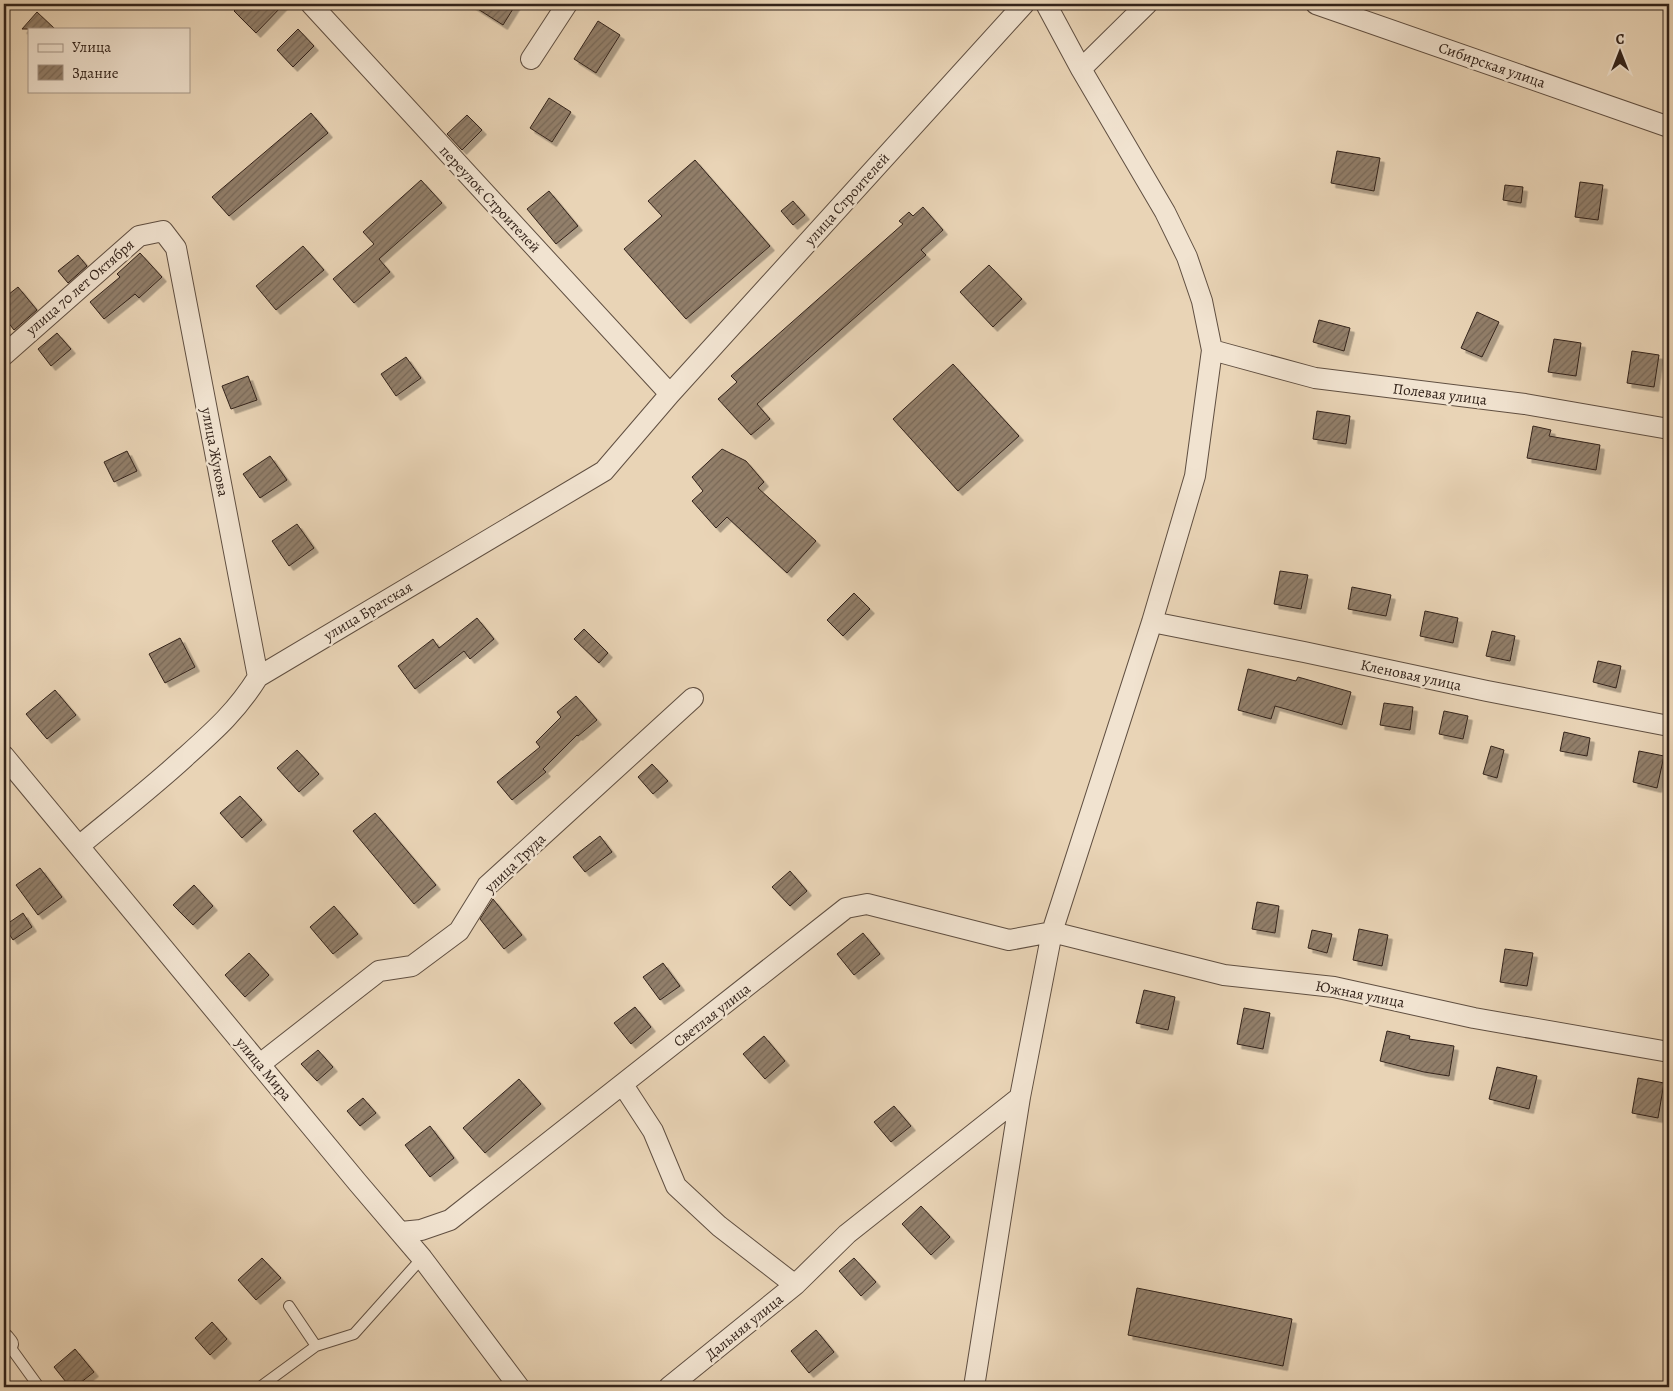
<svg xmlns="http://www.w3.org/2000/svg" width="1673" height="1391" font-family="Alegreya,serif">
	<defs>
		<pattern id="building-hatch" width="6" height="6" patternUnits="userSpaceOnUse" patternTransform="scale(1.25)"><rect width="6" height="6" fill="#927f6b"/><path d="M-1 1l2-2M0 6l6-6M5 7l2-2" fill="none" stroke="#786857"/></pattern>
		<filter id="shadow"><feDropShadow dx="4.5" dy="4.5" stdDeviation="0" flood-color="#0004"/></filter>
	</defs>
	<rect width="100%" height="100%" fill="#e9d4b6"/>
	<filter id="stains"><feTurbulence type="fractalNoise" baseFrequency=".004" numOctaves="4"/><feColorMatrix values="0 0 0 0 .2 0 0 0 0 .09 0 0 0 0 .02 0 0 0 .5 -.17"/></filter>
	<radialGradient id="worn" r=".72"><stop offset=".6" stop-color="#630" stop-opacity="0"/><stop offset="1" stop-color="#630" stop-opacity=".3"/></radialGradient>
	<!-- building -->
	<path fill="url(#building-hatch)" stroke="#33231a" filter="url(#shadow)" d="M241,4H284L256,33L234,11Z
		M470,4H516L503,25Z
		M37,12L55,29H22Z
		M598,21L620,35L596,73L574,59Z
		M298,29L314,46L293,67L277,50Z
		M549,98L571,112L552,142L530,128Z
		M311,113L328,133L229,216L212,197Z
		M467,115L482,130L462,150L447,134Z
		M1337,151L1380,158L1374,191L1331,183Z
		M695,160L770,246L686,319L624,249L662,216L648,201Z
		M421,180L442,203L379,259L390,272L354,303L333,279L374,244L363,232Z
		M1580,182L1603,185L1598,220L1575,217Z
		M1505,185L1523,187L1521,203L1503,200Z
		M549,191L578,226L556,244L527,209Z
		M793,201L805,215L793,225L781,211Z
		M923,207L943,230L921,250L926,255L757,404L770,419L751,435L718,399L737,382L731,376L903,224L899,221L909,212L913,216Z
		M303,246L324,270L276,310L256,286Z
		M140,253L162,277L139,298L135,294L104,319L90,302L120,277L117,274Z
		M78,255L87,266L68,283L58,271Z
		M989,265L1022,299L993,327L960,292Z
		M18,287L37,310L14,330L4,317V298Z
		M1477,312L1499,322L1482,357L1461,348Z
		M1319,320L1350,328L1344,351L1313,342Z
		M57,333L71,349L51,366L38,349Z
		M1554,339L1581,343L1576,376L1548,372Z
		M1632,351L1659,355L1654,387L1627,383Z
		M406,357L421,378L396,396L381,374Z
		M953,364L1019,436L958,491L893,419Z
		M248,376L257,400L231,409L222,386Z
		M1317,411L1350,416L1346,444L1313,439Z
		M1533,426L1551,430L1549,436L1600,445L1596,470L1527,458Z
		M722,449L746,461L764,482L758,488L816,541L787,573L727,517L716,528L692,501L703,491L692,477Z
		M127,451L137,471L114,482L104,462Z
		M270,456L287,480L260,498L243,474Z
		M297,524L314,548L289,566L272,541Z
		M1280,571L1308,575L1301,609L1274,604Z
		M1352,587L1391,595L1386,616L1348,609Z
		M854,593L870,609L843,636L827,620Z
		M1425,611L1458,618L1453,643L1420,636Z
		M477,618L494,639L470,659L464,651L415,689L398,666L433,639L439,648Z
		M584,629L608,653L599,663L574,639Z
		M1492,631L1515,636L1510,661L1486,656Z
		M180,638L195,667L165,683L149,654Z
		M1598,661L1621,666L1616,688L1593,682Z
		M1248,669L1296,681L1298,677L1351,692L1342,725L1275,706L1271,719L1238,710Z
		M55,690L76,715L47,739L26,714Z
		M576,696L597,720L578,736L577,735L543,769L546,772L512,800L497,782L540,747L536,742L561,717L557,712Z
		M1384,703L1413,707L1410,730L1380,725Z
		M1444,711L1468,716L1463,739L1439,734Z
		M1564,732L1590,738L1587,756L1560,751Z
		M1491,746L1504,750L1497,778L1483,774Z
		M297,750L319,774L299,792L277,768Z
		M1639,751L1664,756L1657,788L1633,782Z
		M652,764L668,781L653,794L638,777Z
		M240,796L262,820L242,838L220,813Z
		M375,813L436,885L414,904L353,831Z
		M600,836L612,852L585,872L573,857Z
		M40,868L62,897L38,915L16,885Z
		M790,871L807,891L790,906L772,887Z
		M194,885L213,906L193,925L173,905Z
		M493,899L522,935L504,949L480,919Z
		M1257,902L1279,906L1275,933L1252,929Z
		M334,906L358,934L333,954L310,927Z
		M23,913L32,927L13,940L4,926Z
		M1359,929L1388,935L1382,966L1353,960Z
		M1312,930L1332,934L1327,953L1308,948Z
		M863,933L880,954L854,975L837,954Z
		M1505,949L1533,953L1527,986L1500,982Z
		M249,953L269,975L245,997L225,975Z
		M663,963L680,986L660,1000L643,977Z
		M1144,990L1175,997L1168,1030L1136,1023Z
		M635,1007L651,1027L631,1044L614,1023Z
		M1244,1008L1270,1013L1263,1049L1237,1044Z
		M1387,1031L1410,1036L1409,1039L1454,1046L1449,1076L1424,1072L1380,1061Z
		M764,1036L785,1061L765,1079L743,1054Z
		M318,1050L333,1067L317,1081L301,1064Z
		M1497,1067L1537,1076L1529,1109L1489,1099Z
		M1638,1078L1664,1083L1658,1118L1632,1113Z
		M519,1079L541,1104L485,1153L463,1128Z
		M363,1098L376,1113L360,1126L347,1111Z
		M894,1106L911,1126L891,1142L874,1122Z
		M430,1126L454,1158L430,1177L405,1145Z
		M921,1206L950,1237L931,1255L902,1224Z
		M262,1258L281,1278L256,1300L238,1280Z
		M854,1258L876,1282L861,1296L839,1271Z
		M1137,1288L1292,1319L1283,1366L1128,1335Z
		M212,1322L227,1339L210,1355L195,1338Z
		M816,1330L834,1352L809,1373L791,1351Z
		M75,1349L94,1372L75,1387H70L54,1367Z"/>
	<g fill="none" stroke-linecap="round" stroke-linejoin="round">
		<defs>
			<path id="lane" d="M289,1306L316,1346L354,1334L422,1258
				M8,1344L39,1387
				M260,1387L316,1346"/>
			<path id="street" d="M311,4L670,394
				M1316,4L1669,127
				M531,59L567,4
				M1081,69L1147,4
				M1212,350L1315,378L1525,404L1669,429
				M4,355L139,236L163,231L176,248L258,677
				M1152,622L1304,652L1487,691L1669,726
				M4,756L358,1183L422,1258L519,1387
				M79,846C114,817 150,789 184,758C214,731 236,712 258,677L604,471L670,394L1024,4
				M260,1064L379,971L412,966L459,931L487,886L693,698
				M623,1085L653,1131L676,1186L719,1226L795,1285L847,1234L1020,1097
				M401,1232L421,1230L450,1220L846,908L867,904L1009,940L1052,932L1224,975L1334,987L1474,1018L1669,1052
				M4,1339L8,1344
				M669,1387L795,1285
				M974,1387L1020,1097L1052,932L1152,622L1195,476L1212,350L1202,301L1187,257L1165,212L1081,69L1046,4"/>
		</defs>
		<!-- lane casing -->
		<use href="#lane" stroke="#604f41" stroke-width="12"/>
		<!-- street casing -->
		<use href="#street" stroke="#604f41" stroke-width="22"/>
		<!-- lane -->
		<use href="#lane" stroke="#f1e3d0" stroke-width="10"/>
		<!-- street -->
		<use href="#street" stroke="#f1e3d0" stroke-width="20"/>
	</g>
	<g text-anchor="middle" stroke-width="5" stroke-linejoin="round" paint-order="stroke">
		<!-- street labels -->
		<g font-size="15" fill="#33231a" stroke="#f1e3d0">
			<text transform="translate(1492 65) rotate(19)" y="5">Сибирская улица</text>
			<text transform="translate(490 199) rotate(47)" y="5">переулок Строителей</text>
			<text transform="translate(847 199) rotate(-48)" y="5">улица Строителей</text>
			<text transform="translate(80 287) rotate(-41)" y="5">улица 70 лет Октября</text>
			<text transform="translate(1440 394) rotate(7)" y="5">Полевая улица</text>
			<text transform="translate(215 452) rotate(79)" y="5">улица Жукова</text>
			<text transform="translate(368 611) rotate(-31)" y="5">улица Братская</text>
			<text transform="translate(1411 675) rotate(12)" y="5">Кленовая улица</text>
			<text transform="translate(515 863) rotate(-44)" y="5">улица Труда</text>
			<text transform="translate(1360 994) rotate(11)" y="5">Южная улица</text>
			<text transform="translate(712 1015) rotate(-38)" y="5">Светлая улица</text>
			<text transform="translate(264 1069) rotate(50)" y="5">улица Мира</text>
			<text transform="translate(744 1327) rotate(-39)" y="5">Дальняя улица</text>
		</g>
	</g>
	<!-- margin -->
	<rect width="1673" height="1391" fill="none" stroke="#e9d4b6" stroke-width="20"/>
	<rect x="5" y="5" width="1663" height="1381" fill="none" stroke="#33231a" stroke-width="2.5"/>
	<rect x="10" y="10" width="1653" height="1371" fill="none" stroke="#33231a"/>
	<!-- legend -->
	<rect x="28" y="28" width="162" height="65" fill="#f1e3d0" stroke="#a59687"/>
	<rect x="38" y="44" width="25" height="8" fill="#f1e3d0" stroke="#a59687"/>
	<text x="72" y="52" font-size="15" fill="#33231a">Улица</text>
	<rect x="38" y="65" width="25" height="15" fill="url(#building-hatch)" stroke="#a59687"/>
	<text x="72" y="78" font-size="15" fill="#33231a">Здание</text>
	<!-- north arrow -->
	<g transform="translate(1620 52)" stroke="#f1e3d0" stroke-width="4" paint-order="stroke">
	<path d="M0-4L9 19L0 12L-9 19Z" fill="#33231a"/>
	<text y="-8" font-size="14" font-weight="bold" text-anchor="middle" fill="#33231a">С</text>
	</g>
	<rect width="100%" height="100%" filter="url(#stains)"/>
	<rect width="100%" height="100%" fill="url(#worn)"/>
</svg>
